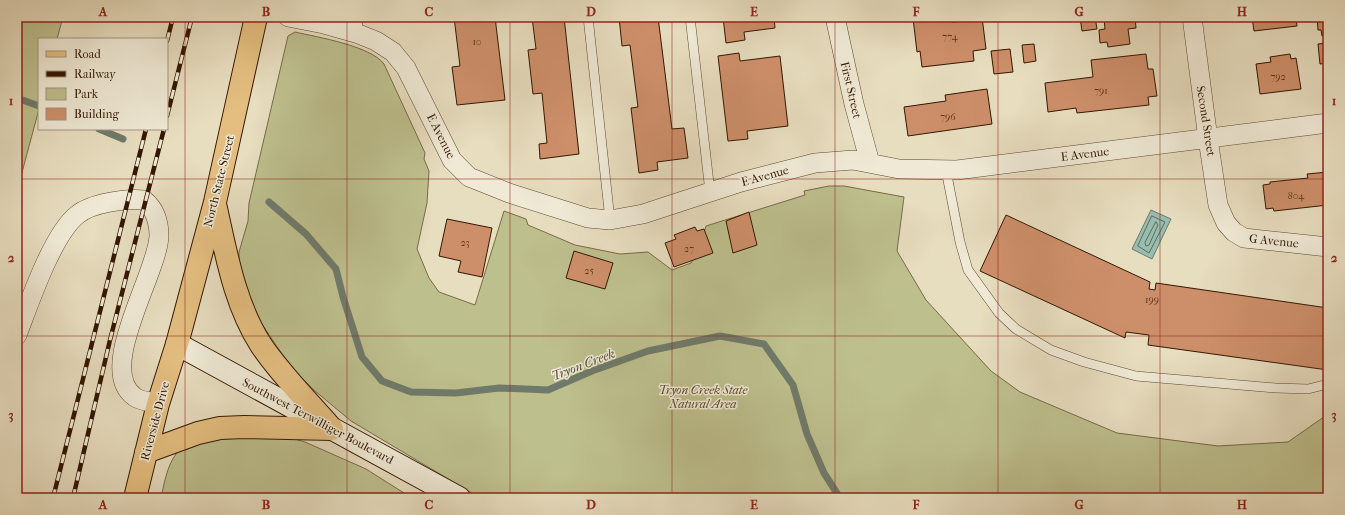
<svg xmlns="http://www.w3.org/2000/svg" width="1345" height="515" font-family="'IM FELL French Canon',serif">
	<rect width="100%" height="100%" fill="#e7ddbf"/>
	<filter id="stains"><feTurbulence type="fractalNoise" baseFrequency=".005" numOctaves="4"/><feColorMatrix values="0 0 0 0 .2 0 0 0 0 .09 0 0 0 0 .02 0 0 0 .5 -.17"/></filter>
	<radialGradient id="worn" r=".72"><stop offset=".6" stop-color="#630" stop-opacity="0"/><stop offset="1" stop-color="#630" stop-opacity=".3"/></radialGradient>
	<!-- green -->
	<path fill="#bdbf8d" stroke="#786b46" d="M17,17H63L57,39H39V109L17,191Z
		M295,32C317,37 371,46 384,64L425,153L424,159L429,171L427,203L417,249L429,278L439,292L475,305L504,211L526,219L528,225L575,245L620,254L648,252L672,270L691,263L699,249L706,226L805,195L804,191L829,186H844L904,197L897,251L926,300L991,371L1020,392L1117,433L1218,446L1288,442L1328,414V498H480L351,421L315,391L296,372L280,351L259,320L244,286L239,264V252L248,221L249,203L288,36Z
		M281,435L305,442L366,469L412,498H161C164,484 167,466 176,454C195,431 253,436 281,435Z"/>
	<!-- water -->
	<path fill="#97bcb0" stroke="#6f7a6a" d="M1151,210L1171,219L1152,259L1132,249Z"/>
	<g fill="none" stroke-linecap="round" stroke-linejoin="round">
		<!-- shore -->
		<path stroke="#656a58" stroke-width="1" d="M1152,216L1165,222L1149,253L1138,246Z
			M1156,222L1158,225L1149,245L1146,246L1145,243Z"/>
		<!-- stream -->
		<path stroke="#6f7a6a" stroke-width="7" d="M17,98L39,106
			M99,129L123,139
			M269,202L306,234L336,269L343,297L362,357L382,381L411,392L456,393L499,388L548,390L592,371L648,351L720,336L764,344L793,385L807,434L824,473L840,498"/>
	</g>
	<!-- building -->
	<path fill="#cd8f6a" stroke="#331700" d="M454,17H495L505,100L457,105L452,67L460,66Z
		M532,17H564L579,154L540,159L539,144L547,143L542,93L533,94L528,50L536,49Z
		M619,17H658L672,129L684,128L688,158L657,162L658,170L639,173L631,108L638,107L630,45L622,46Z
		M723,17H774L775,28L744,32L745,40L726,43Z
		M922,17H951L952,22L965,21L964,17H982L986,49L973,51L974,61L922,67L920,51L917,52L913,18Z
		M1080,17H1095L1097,29L1082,31Z
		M1104,17H1135L1136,28L1128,29L1130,44L1108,47L1107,42L1100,43L1099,30L1105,29Z
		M1252,17H1296L1297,26L1254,31Z
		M1317,17H1328V35L1322,36L1321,30H1318Z
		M1328,43V63L1320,64L1318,44Z
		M1034,44L1036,61L1024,63L1022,45Z
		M1010,49L1013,72L994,74L991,51Z
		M739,53L740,61L780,56L788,126L747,131L748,139L728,141L718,56Z
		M1146,54L1148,69H1153L1157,96L1148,97L1149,105L1077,113L1076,108L1048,112L1045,83L1093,77L1091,60Z
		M1290,54L1291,59L1296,58L1301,89L1260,94L1256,64L1271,62L1270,57Z
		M987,89L992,124L908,136L904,107L946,101L945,95Z
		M1328,172V205L1274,211L1273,208L1266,209L1263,185L1270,184V182L1308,178L1307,174Z
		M749,212L757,245L733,253L726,221Z
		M1006,215L1150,282L1149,289L1155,290L1156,283L1328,308V370L1148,345L1149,335L1126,332L1125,338L980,271Z
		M447,219L492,228L482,277L458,272L461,261L439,256Z
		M695,227L697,231L704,229L713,253L674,267L665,243L676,239L674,235Z
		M574,251L613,263L605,289L566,278Z"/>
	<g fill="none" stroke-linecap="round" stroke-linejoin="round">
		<defs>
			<path id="lane" d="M588,17L610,220
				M690,17L710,192
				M356,33L359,17
				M946,170L960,242L968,270L999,313L1016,329L1051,350L1084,362L1136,376L1276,388L1308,389L1328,384"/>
			<path id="street" d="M288,17L324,24L356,33L376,41L393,52L406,68L452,160L469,177L509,193L588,218L610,220L643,214L741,182L815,163L853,160L899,169L957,170L1328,123
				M835,17L854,104L870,163
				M1192,17L1208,139L1218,205L1226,223L1234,232L1244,238L1328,247
				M17,335C29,304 52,235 77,215C91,203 127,198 144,200C155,209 159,222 159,236C158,273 95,370 135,397C140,401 152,402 158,404"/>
			<path id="secondary" d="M177,344L459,498"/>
			<path id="primary" d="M215,204C226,252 234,303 261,345C281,375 309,402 332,429
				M146,452L198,433L220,428L244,427L332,429
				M135,498L158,404L177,344L215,202L256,17"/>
		</defs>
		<!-- lane casing -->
		<use href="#lane" stroke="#604830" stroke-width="10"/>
		<!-- street casing -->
		<use href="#street" stroke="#604830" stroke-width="20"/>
		<!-- secondary casing -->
		<use href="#secondary" stroke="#331700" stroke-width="24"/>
		<!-- primary casing -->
		<use href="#primary" stroke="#331700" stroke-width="24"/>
		<!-- lane -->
		<use href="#lane" stroke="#efe9d5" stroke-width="9"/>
		<!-- street -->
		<use href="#street" stroke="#efe9d5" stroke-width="19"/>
		<!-- secondary -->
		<use href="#secondary" stroke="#efe9d5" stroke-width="22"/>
		<!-- primary -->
		<use href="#primary" stroke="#e4be80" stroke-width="22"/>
		<defs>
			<path id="rail" d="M167,41L173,17
				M167,116L192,17
				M53,498L146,129
				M73,498L110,340L164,129"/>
		</defs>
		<!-- rail casing -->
		<use href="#rail" stroke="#331700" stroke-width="4.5"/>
		<!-- rail -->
		<use href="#rail" stroke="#efe9d5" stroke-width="3" stroke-dasharray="9" stroke-linecap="butt"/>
	</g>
	<!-- grid -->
	<path fill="none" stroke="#8f2418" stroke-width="1" stroke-opacity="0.55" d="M185,17V498M347,17V498M510,17V498M672,17V498M835,17V498M998,17V498M1160,17V498M17,179H1328M17,336H1328"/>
	<g text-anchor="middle" stroke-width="3" stroke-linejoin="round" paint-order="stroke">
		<!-- number labels -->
		<g font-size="10" fill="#5a351a">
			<text x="950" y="40">774</text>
			<text x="477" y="45">10</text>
			<text x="1278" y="80">792</text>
			<text x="1101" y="94">791</text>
			<text x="948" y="120">796</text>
			<text x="1296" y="199">804</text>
			<text x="465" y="246">23</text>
			<text x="689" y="252">27</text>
			<text x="589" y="274">25</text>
			<text x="1152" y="303">199</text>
		</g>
		<!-- street labels -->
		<g font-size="12" fill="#331700" stroke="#efe9d5">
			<text transform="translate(851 90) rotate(77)" y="4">First Street</text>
			<text transform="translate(1206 121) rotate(81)" y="4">Second Street</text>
			<text transform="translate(441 136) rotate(63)" y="4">E Avenue</text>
			<text transform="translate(1085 154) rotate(-7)" y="4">E Avenue</text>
			<text transform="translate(765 176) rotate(-15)" y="4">E Avenue</text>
			<text transform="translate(219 181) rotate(-76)" y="4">North State Street</text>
			<text transform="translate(1274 241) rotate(6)" y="4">G Avenue</text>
			<text transform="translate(155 421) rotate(-75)" y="4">Riverside Drive</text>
			<text transform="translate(318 421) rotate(28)" y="4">Southwest Terwilliger Boulevard</text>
		</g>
		<!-- park labels -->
		<g font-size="12" font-style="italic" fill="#5c492a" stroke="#efe9d5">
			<text x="703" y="394">Tryon Creek State<tspan x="703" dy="14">Natural Area</tspan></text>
		</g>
		<!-- water labels -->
		<g font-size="13" font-style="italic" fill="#56513e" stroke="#efe9d5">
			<text transform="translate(583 364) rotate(-21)" y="5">Tryon Creek</text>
		</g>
	</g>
	<!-- margin -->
	<rect width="1345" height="515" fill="none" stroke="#e7ddbf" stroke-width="44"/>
	<!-- legend -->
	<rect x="38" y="38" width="130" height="92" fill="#efe9d5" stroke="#a49580"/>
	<rect x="46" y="51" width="20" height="6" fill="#e4be80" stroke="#a49580"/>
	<text x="74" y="58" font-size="12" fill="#331700">Road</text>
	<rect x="46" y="71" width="20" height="6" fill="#331700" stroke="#a49580"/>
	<text x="74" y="78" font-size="12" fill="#331700">Railway</text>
	<rect x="46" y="88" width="20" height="12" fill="#bdbf8d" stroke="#a49580"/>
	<text x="74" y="98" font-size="12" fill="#331700">Park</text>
	<rect x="46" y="108" width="20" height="12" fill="#cd8f6a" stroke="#a49580"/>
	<text x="74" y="118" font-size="12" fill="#331700">Building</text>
	<rect x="22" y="22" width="1301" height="471" fill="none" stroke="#8f2418" stroke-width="1.5"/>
	<g font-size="13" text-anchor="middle" font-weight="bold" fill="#8f2418">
		<text x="103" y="16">A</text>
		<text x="266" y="16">B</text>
		<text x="429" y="16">C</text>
		<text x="591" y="16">D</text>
		<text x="754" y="16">E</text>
		<text x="916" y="16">F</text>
		<text x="1079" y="16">G</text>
		<text x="1242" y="16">H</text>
		<text x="11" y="105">1</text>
		<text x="1334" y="105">1</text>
		<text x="11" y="262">2</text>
		<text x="1334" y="262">2</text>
		<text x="11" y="419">3</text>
		<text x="1334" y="419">3</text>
		<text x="103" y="509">A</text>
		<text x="266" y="509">B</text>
		<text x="429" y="509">C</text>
		<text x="591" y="509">D</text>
		<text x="754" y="509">E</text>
		<text x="916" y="509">F</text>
		<text x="1079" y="509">G</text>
		<text x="1242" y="509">H</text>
	</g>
	<rect width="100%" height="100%" filter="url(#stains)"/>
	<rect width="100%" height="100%" fill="url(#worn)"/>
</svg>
